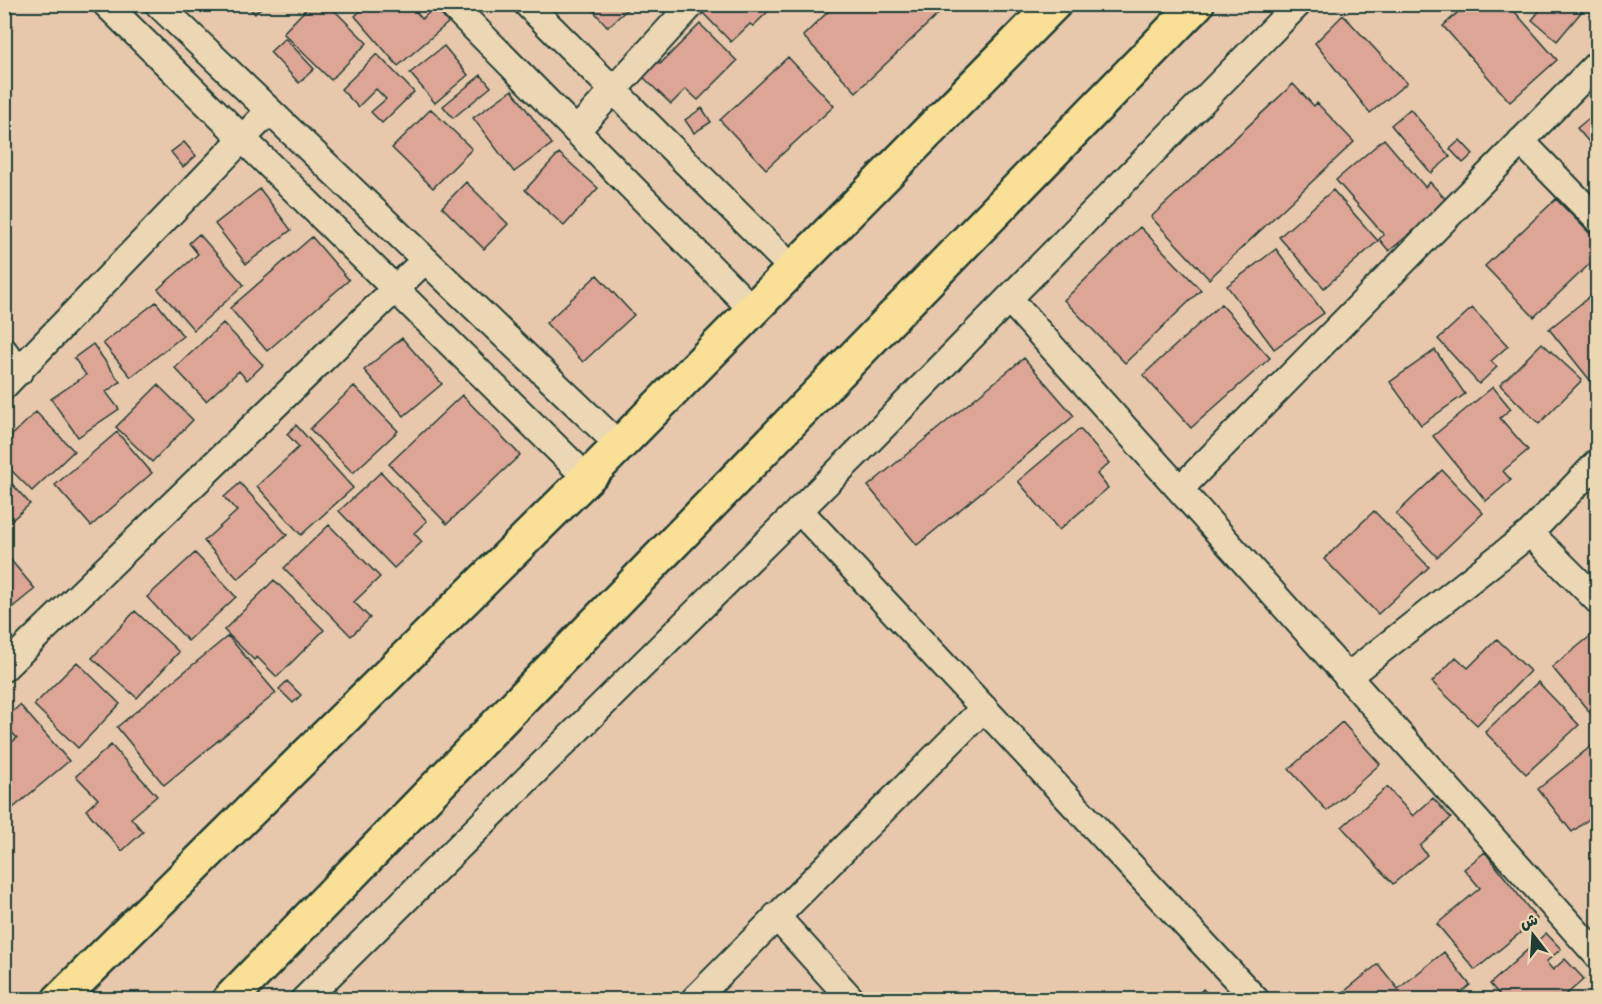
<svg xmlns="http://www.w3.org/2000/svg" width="1602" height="1004" font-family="'Patrick Hand','Playpen Sans Arabic',sans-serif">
	<rect width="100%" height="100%" fill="#e8c8ac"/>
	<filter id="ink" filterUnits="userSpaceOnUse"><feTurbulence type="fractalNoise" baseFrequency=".0167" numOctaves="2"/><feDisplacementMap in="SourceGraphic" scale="12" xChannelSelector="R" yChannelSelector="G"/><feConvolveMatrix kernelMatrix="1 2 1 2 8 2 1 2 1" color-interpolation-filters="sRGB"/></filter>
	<g filter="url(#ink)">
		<!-- building -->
		<path fill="#dda596" stroke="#1f3d34" stroke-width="1.5" d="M246,4H265L255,14Z
			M311,4H328L367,43L331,80L283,33Z
			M368,4H410L422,19L435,7L448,23L398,66L355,16Z
			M587,4H633L608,27Z
			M708,4H776L753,26L750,24L731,42L701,11Z
			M836,4H949L856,92L803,36Z
			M1467,4H1508L1557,60L1510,102L1443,26Z
			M1545,4H1588L1557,41L1532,20Z
			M1343,15L1407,83L1370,113L1315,43Z
			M700,24L737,61L698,100L686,89L671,104L642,76L657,60L660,64Z
			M285,38L314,69L299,83L270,52Z
			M444,46L468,75L435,103L410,73Z
			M377,54L414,92L382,123L371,112L386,99L376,89L358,107L341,89Z
			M788,57L834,106L766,169L720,120Z
			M481,75L491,87L453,118L443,106Z
			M1293,84L1314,106L1317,103L1354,142L1209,279L1151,217Z
			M512,90L552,144L514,172L473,118Z
			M702,108L711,122L694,133L685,120Z
			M431,109L472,149L433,188L392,148Z
			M1410,109L1450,157L1431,173L1391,125Z
			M1598,111V153L1577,128Z
			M1384,139L1425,187L1430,182L1448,202L1389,251L1379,239L1384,235L1336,180Z
			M1460,140L1473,154L1463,163L1450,149Z
			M184,142L196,156L183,167L171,152Z
			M559,153L598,188L564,226L525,190Z
			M466,182L508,224L484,249L442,207Z
			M260,189L291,230L246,264L215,224Z
			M1333,190L1378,241L1324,288L1279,237Z
			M1556,199L1598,242V256L1534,317L1485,266Z
			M1140,227L1201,290L1125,363L1064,300Z
			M199,234L244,285L194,330L158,289L198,254L189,243Z
			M312,237L349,280L267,351L230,308Z
			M1276,249L1324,313L1274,349L1227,286Z
			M597,275L634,315L583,362L546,323Z
			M1598,290V389H1597L1549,329Z
			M156,302L183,336L131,377L103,343Z
			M1221,304L1270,358L1191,428L1143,375Z
			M1472,308L1508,346L1491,361L1497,367L1479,384L1438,339Z
			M223,323L263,365L247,380L239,371L206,401L175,368Z
			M402,338L442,384L404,416L364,370Z
			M1542,343L1582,380L1539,424L1500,385Z
			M93,344L120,382L106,392L119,409L78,437L51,399L86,375L74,358Z
			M1435,350L1465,394L1421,425L1390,382Z
			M1024,358L1074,416L917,545L868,486Z
			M158,385L193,420L152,462L116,427Z
			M354,386L398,431L353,473L310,429Z
			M1493,387L1511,409L1500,418L1528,450L1503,471L1511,480L1486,501L1433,436Z
			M462,395L520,455L447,524L389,464Z
			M36,412L74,451L32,491L4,463V443Z
			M296,425L353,488L301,535L257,486L299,447L287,434Z
			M1080,429L1109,463L1097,474L1108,488L1059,530L1018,481Z
			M117,432L152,473L91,526L55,485Z
			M1442,470L1483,513L1437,557L1396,514Z
			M381,472L427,521L414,533L422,542L394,568L339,511Z
			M4,475L30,504L4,527Z
			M240,483L287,535L238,579L204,541L237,511L224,497Z
			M1374,511L1429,567L1378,614L1324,559Z
			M329,525L380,577L354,602L370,618L351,636L284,568Z
			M4,552L35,589L4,614Z
			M195,553L236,597L188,641L147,597Z
			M274,580L324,630L277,677L257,657L254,660L224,630Z
			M135,611L179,652L137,698L92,658Z
			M1598,630V721H1597L1552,667Z
			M228,636L276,693L164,785L117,727Z
			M1497,639L1530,671L1477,725L1432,682L1456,657L1468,668Z
			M77,662L120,704L78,748L34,705Z
			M287,681L301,695L293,703L279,689Z
			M1538,682L1579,725L1526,774L1485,732Z
			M20,705L69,761L13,808L4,798V749L17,738L4,724V719Z
			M1342,722L1380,764L1327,811L1289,769Z
			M1595,743L1598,812L1572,832L1538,789Z
			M111,745L157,796L131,818L143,832L122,851L86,810L98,799L76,776Z
			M1387,787L1413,816L1433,798L1451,818L1420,846L1427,855L1393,884L1342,827Z
			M1485,852L1537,919L1475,970L1437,924L1480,888L1464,869Z
			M1546,933L1561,949L1546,962L1553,970L1565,959L1584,979L1560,1000H1504L1490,984Z
			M1444,952L1470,985L1452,1000H1334L1378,964L1398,989Z
			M1203,989L1213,1000H1192Z"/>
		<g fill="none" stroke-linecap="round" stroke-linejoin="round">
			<defs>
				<path id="street" d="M106,4L587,478
					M158,4L619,445
					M451,4L753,310
					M527,4L794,270
					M576,131L692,4
					M1521,141L1598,220
					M1009,299L1598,956
					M4,351L19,372
					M4,386L269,111
					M1180,489L1598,63
					M799,510L1256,1000
					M1530,533L1598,601
					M4,668L425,260
					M1347,677L1530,533L1598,462
					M776,916L852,1000
					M304,1000L859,451L1298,4
					M694,1000L984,708"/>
				<path id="primary" d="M59,1000L587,478L1054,4
					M229,1000L1197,4"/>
			</defs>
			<!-- street casing -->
			<use href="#street" stroke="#1f3d34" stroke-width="30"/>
			<!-- primary casing -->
			<use href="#primary" stroke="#1f3d34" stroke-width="38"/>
			<!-- street -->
			<use href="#street" stroke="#ecd7b5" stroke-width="26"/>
			<!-- primary -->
			<use href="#primary" stroke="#f9e096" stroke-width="33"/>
		</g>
	</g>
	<!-- margin -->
	<rect width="1602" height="1004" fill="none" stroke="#ecd7b5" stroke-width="24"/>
	<rect x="12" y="12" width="1578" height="980" fill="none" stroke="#1f3d34" stroke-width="2" filter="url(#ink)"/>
	<!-- north arrow -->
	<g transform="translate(1533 935) rotate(343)" stroke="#ecd7b5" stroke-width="4.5" paint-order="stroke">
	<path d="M0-4.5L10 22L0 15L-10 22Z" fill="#1f3d34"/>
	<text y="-9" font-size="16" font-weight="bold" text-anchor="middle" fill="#1f3d34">ش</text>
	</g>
</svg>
